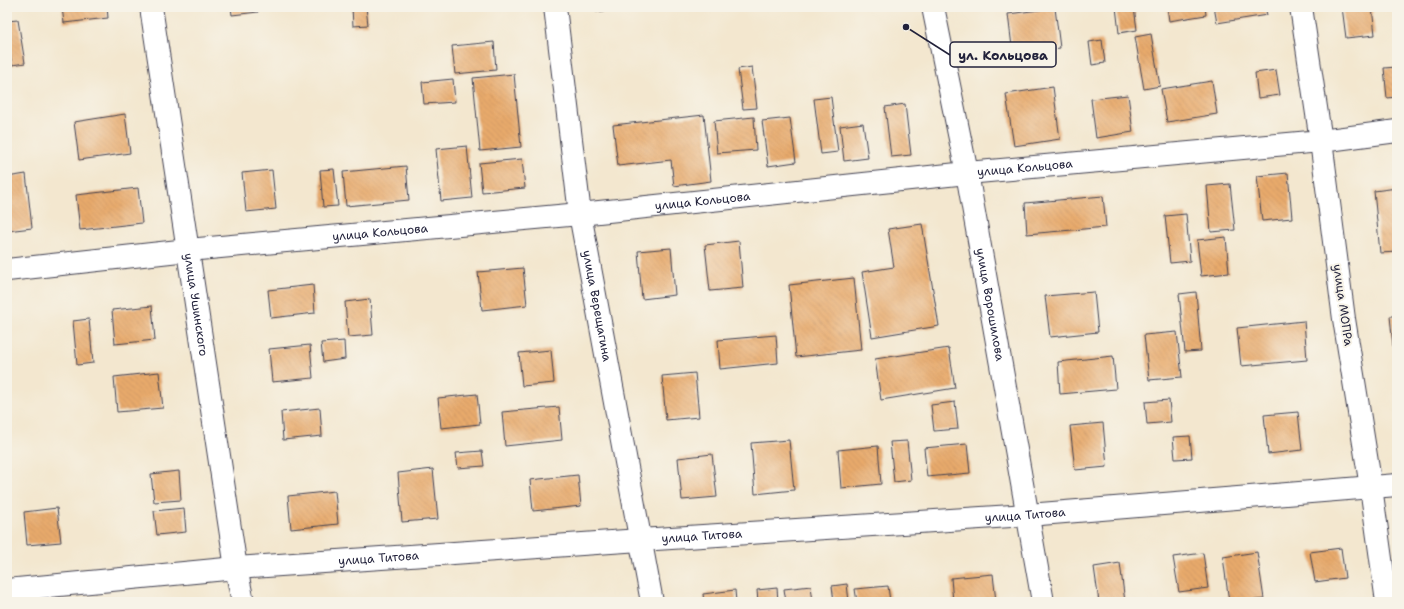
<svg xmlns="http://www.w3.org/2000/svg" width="1404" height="609" font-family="'Shantell Sans',sans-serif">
	<defs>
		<pattern id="building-back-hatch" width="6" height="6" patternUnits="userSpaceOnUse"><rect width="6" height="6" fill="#e8aa6c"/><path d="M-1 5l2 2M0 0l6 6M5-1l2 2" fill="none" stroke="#c7925e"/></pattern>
	</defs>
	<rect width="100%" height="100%" fill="#f7f3e8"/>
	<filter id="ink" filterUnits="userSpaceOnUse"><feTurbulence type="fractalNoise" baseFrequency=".025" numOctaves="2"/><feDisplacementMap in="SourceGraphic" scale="8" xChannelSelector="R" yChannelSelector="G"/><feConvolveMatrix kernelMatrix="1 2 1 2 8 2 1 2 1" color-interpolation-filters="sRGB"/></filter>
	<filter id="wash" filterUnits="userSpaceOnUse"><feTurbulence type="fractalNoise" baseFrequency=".012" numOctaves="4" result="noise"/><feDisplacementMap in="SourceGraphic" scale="16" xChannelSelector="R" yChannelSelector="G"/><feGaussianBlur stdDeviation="0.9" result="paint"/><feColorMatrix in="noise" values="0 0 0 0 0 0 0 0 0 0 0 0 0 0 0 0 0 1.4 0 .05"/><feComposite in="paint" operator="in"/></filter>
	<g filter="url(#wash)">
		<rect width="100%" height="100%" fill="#f3e7cf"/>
		<g id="blocks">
			<!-- building -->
			<path fill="url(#building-back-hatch)" d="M62,7H107L108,18L64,23Z
				M231,7H258V12L232,15Z
				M352,7H366L368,25L353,26Z
				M595,7H624V8L596,12Z
				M1116,7H1134L1137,30L1119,33Z
				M1167,7H1205L1206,15L1169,21Z
				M1214,7H1265L1267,15L1217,23Z
				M1342,7H1372L1375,35L1346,38Z
				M1055,8L1060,48L1013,55L1008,14Z
				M18,20L25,63L12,65L7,33V21Z
				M1151,34L1160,86L1144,89L1135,37Z
				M1102,40L1105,63L1092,65L1089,42Z
				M494,42L496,70L455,74L452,46Z
				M752,67L757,108L743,109L738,69Z
				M1397,67V97L1387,98L1384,68Z
				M1276,70L1280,95L1258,98L1255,73Z
				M514,74L521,147L480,151L473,78Z
				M453,79L455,102L424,104L422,82Z
				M1212,81L1217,114L1167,122L1161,89Z
				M1053,87L1060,139L1014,146L1006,94Z
				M1128,95L1133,132L1096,138L1091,99Z
				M831,97L838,152L821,154L814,99Z
				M905,104L911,155L891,157L885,107Z
				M125,114L130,153L79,160L74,122Z
				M704,115L711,181L674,186L671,160L618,166L613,125Z
				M754,117L756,150L717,153L714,121Z
				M790,118L796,162L768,166L762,121Z
				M863,123L868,158L844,161L840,126Z
				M467,146L472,198L441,201L436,149Z
				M522,159L525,188L482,192L479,163Z
				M406,166L409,200L346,206L343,172Z
				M334,169L338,206L323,207L320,170Z
				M272,170L276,209L246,212L242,173Z
				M1288,173L1292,218L1262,221L1257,176Z
				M26,174L32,228L7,231V177Z
				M1230,184L1235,230L1211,232L1207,186Z
				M138,188L142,223L80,230L76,195Z
				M1397,188V252L1380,253L1374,191Z
				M1103,196L1106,227L1027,234L1025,203Z
				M1186,214L1190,261L1170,263L1165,216Z
				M922,224L939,326L872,337L862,272L894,267L888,229Z
				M1226,237L1229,273L1201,276L1197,240Z
				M739,241L743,288L710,291L705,245Z
				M671,248L675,295L642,299L638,251Z
				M523,268L527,305L482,310L478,272Z
				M854,278L861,350L796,357L789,285Z
				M313,285L315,313L271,318L268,290Z
				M1094,292L1098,332L1050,337L1045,296Z
				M1196,292L1201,351L1185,352L1179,294Z
				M370,299L373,335L348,337L345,302Z
				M152,306L155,340L115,344L112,310Z
				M1390,316H1397V346H1393Z
				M89,319L93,363L77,365L73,321Z
				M1304,321L1307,360L1241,366L1237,328Z
				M1177,332L1182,377L1149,380L1144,335Z
				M776,335L778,363L720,369L718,340Z
				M344,341L345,359L323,362L321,343Z
				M310,345L313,378L272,382L269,349Z
				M949,348L955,388L881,400L875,359Z
				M551,350L554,383L522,386L519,353Z
				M1113,356L1116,389L1060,394L1058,362Z
				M159,372L163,408L117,412L114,377Z
				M695,373L699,417L666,420L662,376Z
				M477,394L480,424L441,428L438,398Z
				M1169,400L1171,422L1147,424L1145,402Z
				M955,402L958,429L934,431L931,405Z
				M559,407L562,440L505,446L502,412Z
				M320,408L322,436L283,440L281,412Z
				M1298,412L1302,450L1268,454L1264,415Z
				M1103,423L1107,467L1075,470L1070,426Z
				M1190,436L1192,458L1175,459L1173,437Z
				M789,440L794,490L755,494L751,443Z
				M907,441L911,480L894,482L890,442Z
				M967,444L970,473L927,477L924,448Z
				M878,446L881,484L841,488L838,450Z
				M482,451L484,466L458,468L456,453Z
				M712,454L717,497L682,500L678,458Z
				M433,469L438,519L402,522L398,473Z
				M179,471L181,500L154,502L151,474Z
				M578,475L581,506L533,511L530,480Z
				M335,491L338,524L291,529L288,496Z
				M57,508L61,542L27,545L24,512Z
				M184,508L186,532L157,535L154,511Z
				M1341,548L1345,578L1315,582L1310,552Z
				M1257,552L1264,599L1240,602H1229L1223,557Z
				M1203,553L1208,588L1179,592L1173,557Z
				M1120,563L1125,602H1099L1094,567Z
				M993,574L996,602H953L951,578Z
				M847,584L849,602H834L832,586Z
				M811,586L813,602H786L784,589Z
				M888,586L890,602H857L855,589Z
				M777,588L778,602H758L757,590Z
				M735,590L736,602H704L703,594Z"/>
		</g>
	</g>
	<g filter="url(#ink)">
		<use href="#blocks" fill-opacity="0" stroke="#414051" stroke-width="1"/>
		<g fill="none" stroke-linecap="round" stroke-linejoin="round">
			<defs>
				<g id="street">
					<path id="s1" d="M151,7L236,568L243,602"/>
					<path id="s2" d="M555,7L580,214L652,602"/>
					<path id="s3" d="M7,270L188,250L580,214L967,173L1321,141L1301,7"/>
					<path id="s4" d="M7,590L236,568L640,540L1028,515L1397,485"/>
				</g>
				<g id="secondary">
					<path id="s5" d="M933,7L967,173L1043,602"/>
					<path d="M1387,602L1371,487L1344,319L1321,141L1397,131"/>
				</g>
			</defs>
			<!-- street casing -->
			<use href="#street" stroke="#414051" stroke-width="24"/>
			<!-- secondary casing -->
			<use href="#secondary" stroke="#414051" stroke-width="24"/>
			<!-- street -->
			<use href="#street" stroke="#fff" stroke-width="22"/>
			<!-- secondary -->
			<use href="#secondary" stroke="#fff" stroke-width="22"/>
		</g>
	</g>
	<g text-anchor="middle" stroke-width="4" stroke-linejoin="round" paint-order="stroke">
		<!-- street labels -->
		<g font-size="12" fill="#22223b" stroke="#f7f3e8">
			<text dy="4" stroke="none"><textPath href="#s3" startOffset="1023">улица Кольцова</textPath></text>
			<text dy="4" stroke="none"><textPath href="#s3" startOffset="699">улица Кольцова</textPath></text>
			<text dy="4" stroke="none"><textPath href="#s3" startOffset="375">улица Кольцова</textPath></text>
			<text dy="4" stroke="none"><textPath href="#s5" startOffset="303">улица Ворошилова</textPath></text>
			<text dy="4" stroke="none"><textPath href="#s1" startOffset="301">улица Ушинского</textPath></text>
			<text transform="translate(1343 305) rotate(82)" y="4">улица МОПРа</text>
			<text dy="4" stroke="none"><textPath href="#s2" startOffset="302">улица Верещагина</textPath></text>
			<text dy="4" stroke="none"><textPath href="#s4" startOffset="1021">улица Титова</textPath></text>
			<text dy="4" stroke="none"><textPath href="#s4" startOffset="697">улица Титова</textPath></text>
			<text dy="4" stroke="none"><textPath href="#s4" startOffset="373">улица Титова</textPath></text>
		</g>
	</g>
	<!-- callouts -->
	<path fill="none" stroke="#22223b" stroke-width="1.5" d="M906 27L950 55"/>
	<circle fill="#22223b" stroke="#f7f3e8" stroke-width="1.5" cx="906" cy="27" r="4"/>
	<rect fill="#f7f3e8" stroke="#22223b" stroke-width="1.5" x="950" y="42" width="106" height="25" rx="4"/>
	<g font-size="13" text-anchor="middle" font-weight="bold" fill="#22223b">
		<text x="1003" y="60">ул. Кольцова</text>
	</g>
	<!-- margin -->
	<rect width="1404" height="609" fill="none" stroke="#f7f3e8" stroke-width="24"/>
</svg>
